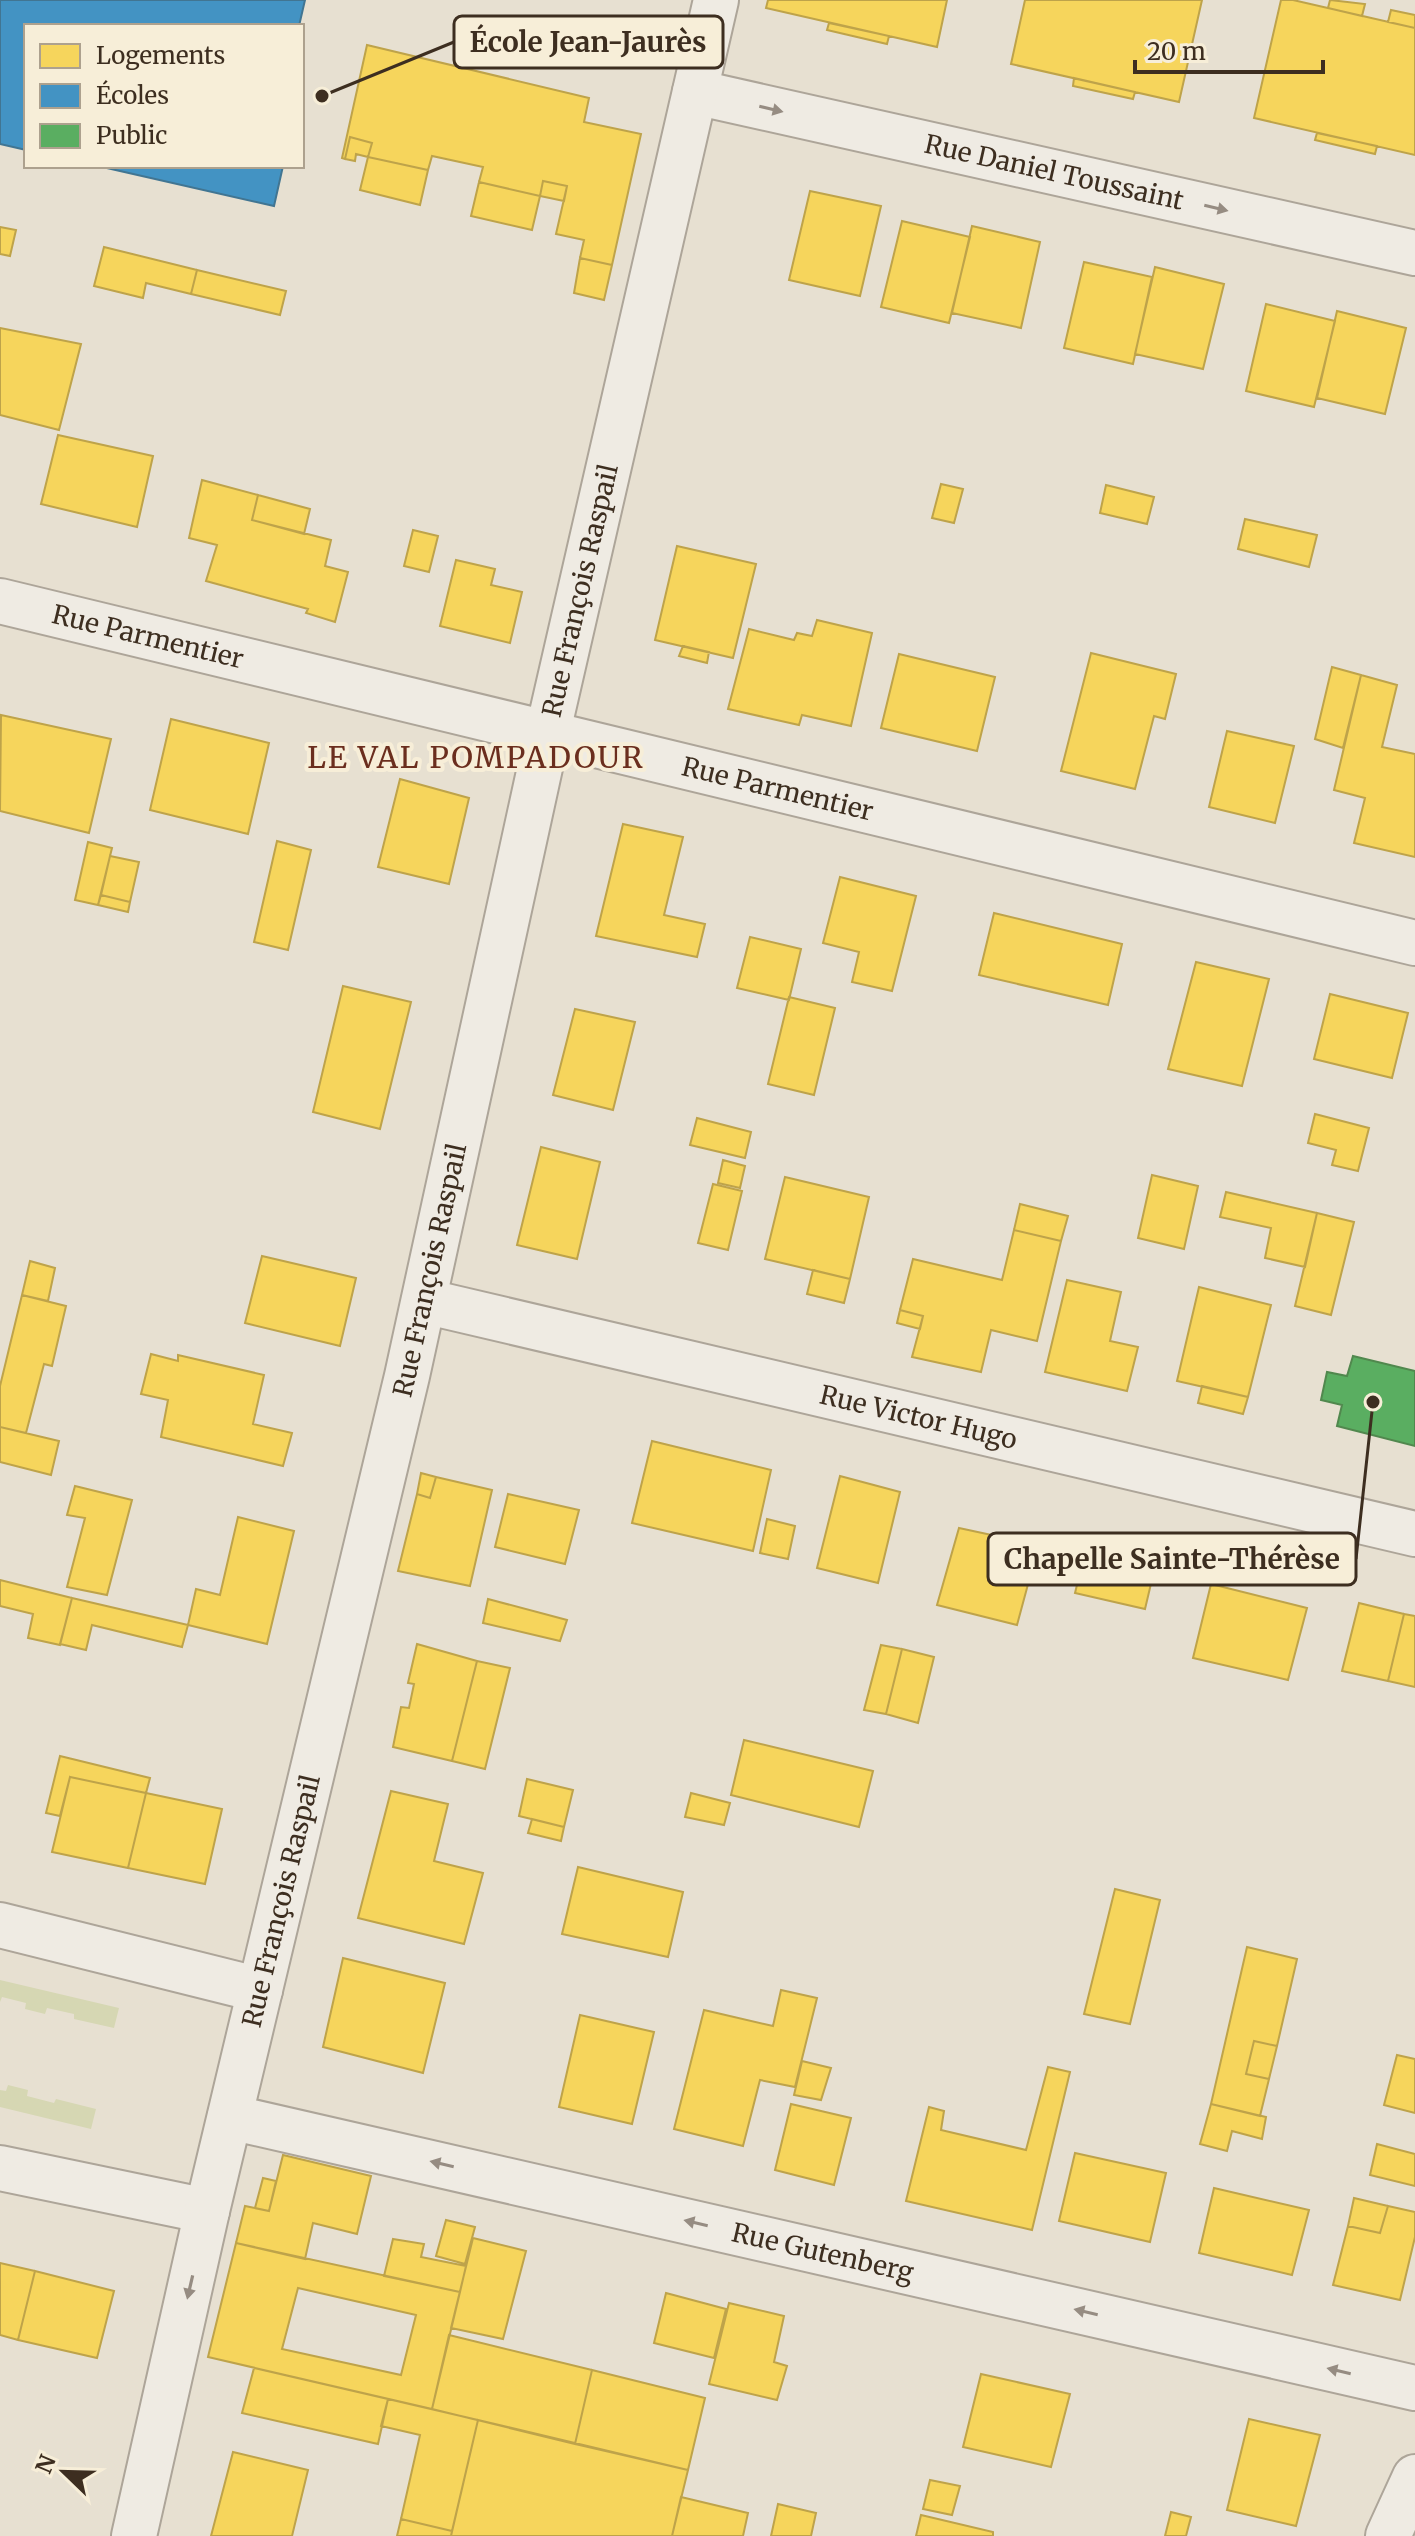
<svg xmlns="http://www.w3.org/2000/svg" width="1415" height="2536" font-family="Merriweather,serif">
	<rect width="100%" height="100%" fill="#e7e0d1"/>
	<!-- green -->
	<path fill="#d6d7b3" d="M0,1980L119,2008L114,2028L74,2019V2014L47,2008L45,2014L25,2009L26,2003L2,1997L0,2002Z
		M8,2085L28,2090L27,2096L54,2103L56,2099L96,2109L91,2129L0,2107V2090L6,2091Z"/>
	<!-- homes -->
	<path fill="#f6d55c" stroke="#bea34a" stroke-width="2" fill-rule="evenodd" d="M768,0H947L937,47L766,8Z
		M1025,0H1202L1179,102L1011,64Z
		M1281,0H1293L1415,28V155L1254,118Z
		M1330,0L1365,4L1362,16L1328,8Z
		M1391,10L1415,15V28L1388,22Z
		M829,23L889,36L887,44L827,30Z
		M367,45L589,98L584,122L641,134L612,265L580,258L584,240L556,234L567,186L543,181L540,196L479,182L483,167L432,156L428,170L368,157L372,143L350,137L345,159L342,158Z
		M1074,78L1135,92L1133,99L1073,86Z
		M1317,133L1377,146L1375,154L1315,140Z
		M350,137L372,143L368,157L356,154L355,161L345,159Z
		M368,157L428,170L420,205L360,190Z
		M543,181L567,186L564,201L540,196Z
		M479,182L540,196L532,230L471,216Z
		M810,191L881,206L860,296L789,280Z
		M902,221L970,237L949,323L881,307Z
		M972,226L1040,242L1021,328L952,313Z
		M0,227L16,230L10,256L0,254Z
		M104,247L197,270L191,294L146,283L143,298L94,286Z
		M580,258L612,265L604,300L574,293Z
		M1084,262L1152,277L1133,364L1064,348Z
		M1155,267L1224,284L1203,369L1135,354Z
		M197,270L286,291L280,315L191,294Z
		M1266,304L1335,321L1314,407L1246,391Z
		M1337,311L1406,328L1385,414L1317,398Z
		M0,328L81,344L59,430L0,415Z
		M58,435L153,456L137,527L41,504Z
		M202,480L258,495L252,520L331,540L325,566L348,572L335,622L306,613L308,609L206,581L217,545L189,538Z
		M941,484L963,489L954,523L932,518Z
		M1106,485L1154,497L1147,524L1100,513Z
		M258,495L310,509L304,534L252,520Z
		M1245,519L1317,535L1309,567L1238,549Z
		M413,530L438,536L429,572L404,566Z
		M677,546L756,564L733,658L655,640Z
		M456,560L495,569L491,585L522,592L510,643L440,626Z
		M817,620L872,633L851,726L802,715L799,725L728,709L749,629L794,640L797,633L812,636Z
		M683,646L709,652L707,663L679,656Z
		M1091,653L1176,674L1165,719L1154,716L1135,789L1061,771Z
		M899,654L995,677L977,751L881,728Z
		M1332,667L1361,675L1343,748L1315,739Z
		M1361,675L1397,685L1382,747L1415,754V857L1354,843L1365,798L1334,790Z
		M1,715L111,739L89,833L0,811Z
		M171,719L269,743L248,834L150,810Z
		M1227,731L1294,746L1275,823L1209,807Z
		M400,779L469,798L449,884L378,867Z
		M623,824L683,837L664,915L705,924L697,957L596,936Z
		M277,841L311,850L288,950L254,942Z
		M88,842L112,848L98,905L75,900Z
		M110,856L139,862L130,902L101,895Z
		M840,877L916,896L892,991L852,982L859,952L823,943Z
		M101,895L130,902L128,912L98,905Z
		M994,913L1122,944L1108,1005L979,975Z
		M750,937L801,949L789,1000L737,988Z
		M1196,962L1269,979L1242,1086L1168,1069Z
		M343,986L411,1002L380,1129L313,1112Z
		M1330,994L1408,1013L1392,1078L1314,1059Z
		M789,997L835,1008L814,1095L768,1084Z
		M575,1009L635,1022L613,1110L553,1095Z
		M1315,1114L1369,1128L1358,1171L1332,1165L1336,1150L1308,1143Z
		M697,1118L751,1132L745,1158L690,1145Z
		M541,1147L600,1162L577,1259L517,1245Z
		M723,1160L745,1166L740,1188L718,1183Z
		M1152,1175L1198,1186L1184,1249L1138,1238Z
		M785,1177L869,1197L850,1279L765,1259Z
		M713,1184L742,1191L728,1250L698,1243Z
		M1226,1192L1317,1213L1305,1267L1265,1258L1271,1228L1220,1217Z
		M1020,1204L1068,1216L1061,1241L1014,1230Z
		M1317,1213L1354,1222L1331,1315L1295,1306Z
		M1014,1230L1061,1241L1037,1341L991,1330L981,1372L912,1357L923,1316L900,1310L913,1259L1002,1280Z
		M262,1256L356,1278L340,1346L245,1323Z
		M30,1261L55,1268L48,1301L22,1295Z
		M813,1270L850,1279L844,1303L807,1294Z
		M1067,1280L1121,1292L1110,1341L1138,1347L1127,1391L1045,1372Z
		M1199,1287L1271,1305L1248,1397L1177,1381Z
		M22,1295L66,1306L52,1366L44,1364L26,1433L0,1427V1386Z
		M900,1310L923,1316L920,1329L897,1323Z
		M151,1354L178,1361V1355L264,1375L253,1424L292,1433L283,1466L161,1437L168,1400L141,1394Z
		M1202,1386L1248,1397L1243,1414L1198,1403Z
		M0,1427L59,1441L51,1475L0,1462Z
		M652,1441L771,1470L753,1551L632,1523Z
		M421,1473L436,1477L430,1498L417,1494Z
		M840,1476L900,1492L878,1583L817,1568Z
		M436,1477L492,1490L470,1586L398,1571L417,1494L430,1498Z
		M75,1486L132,1500L107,1595L67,1587L85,1518L67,1515Z
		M508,1494L579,1510L565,1564L495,1547Z
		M238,1517L294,1531L267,1644L188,1625L196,1589L220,1595Z
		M767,1519L795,1526L788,1559L760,1553Z
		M959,1528L1001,1537L997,1553L1034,1562L1017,1625L937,1605Z
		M1089,1536L1158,1554L1145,1609L1075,1593Z
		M0,1580L72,1598L60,1645L28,1638L33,1614L0,1606Z
		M1211,1584L1307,1608L1288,1680L1193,1658Z
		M72,1598L188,1625L182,1647L92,1625L86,1650L60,1644Z
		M488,1599L567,1620L560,1641L483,1623Z
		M1359,1603L1404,1614L1388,1681L1342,1671Z
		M1404,1614L1415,1616V1687L1388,1681Z
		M417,1644L477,1661L452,1761L393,1747L401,1707L409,1708L414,1684L408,1683Z
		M881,1645L902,1649L886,1714L864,1710Z
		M902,1649L934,1657L918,1723L886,1714Z
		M477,1661L510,1668L485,1769L452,1761Z
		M744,1740L873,1771L859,1827L731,1795Z
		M60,1756L150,1778L146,1793L70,1777L60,1816L46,1813Z
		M70,1777L146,1793L128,1868L52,1852Z
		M527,1779L573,1790L564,1827L519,1816Z
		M391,1791L448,1804L434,1861L483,1873L464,1944L358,1918Z
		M146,1793L222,1809L205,1884L128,1868Z
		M691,1793L730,1803L724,1825L685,1817Z
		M532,1819L564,1827L561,1841L528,1833Z
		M578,1867L683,1892L668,1957L562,1934Z
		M1115,1889L1160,1900L1130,2024L1084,2014Z
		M1247,1947L1297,1959L1277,2046L1254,2041L1246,2074L1269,2079L1260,2116L1211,2104Z
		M343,1958L445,1983L423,2073L323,2047Z
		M781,1990L817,1998L795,2087L760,2080L743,2146L674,2129L704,2010L773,2026Z
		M580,2015L654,2032L632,2124L559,2107Z
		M1254,2041L1277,2046L1269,2079L1246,2074Z
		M1397,2055L1415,2059V2113L1384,2105Z
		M802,2061L831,2068L821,2100L794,2095Z
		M1048,2067L1070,2072L1032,2230L906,2201L929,2107L944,2111L941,2130L1026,2150Z
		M791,2104L851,2118L834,2185L775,2170Z
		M1211,2104L1266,2117L1262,2139L1232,2131L1227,2151L1200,2144Z
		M1377,2144L1415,2154V2186L1370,2175Z
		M1075,2153L1166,2173L1150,2242L1059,2221Z
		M283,2155L371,2176L357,2234L313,2223L305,2259L236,2243L245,2206L269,2211Z
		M263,2178L276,2181L269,2211L255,2208Z
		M1214,2188L1309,2210L1292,2275L1199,2253Z
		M1354,2198L1388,2206L1380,2233L1348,2226Z
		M1388,2206L1415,2212V2237L1400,2300L1333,2285L1348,2226L1380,2233Z
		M446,2220L475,2227L465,2264L436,2256Z
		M473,2238L526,2251L503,2339L451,2328Z
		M393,2239L424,2244L421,2257L466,2266L460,2292L384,2276Z
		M236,2243L460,2292L432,2409L208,2357ZM298,2288L416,2315L401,2375L282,2349Z
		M0,2263L35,2271L18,2340L0,2335Z
		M35,2271L114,2291L97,2358L18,2340Z
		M666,2293L726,2309L714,2358L654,2343Z
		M729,2303L784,2316L774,2362L787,2366L777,2400L709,2384Z
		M449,2335L592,2370L575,2444L432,2409Z
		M254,2368L388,2399L378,2444L242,2413Z
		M592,2370L705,2398L688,2470L575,2444Z
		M981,2374L1070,2394L1051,2467L963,2447Z
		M388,2399L478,2420L452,2531L401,2519L420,2435L381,2426Z
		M1249,2419L1320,2435L1296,2526L1227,2510Z
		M478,2420L688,2470L672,2536H451Z
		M233,2452L308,2470L292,2536H211Z
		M930,2480L960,2486L952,2515L923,2509Z
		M681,2497L748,2513L743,2536H672Z
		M778,2504L816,2513L811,2536H771Z
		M1171,2512L1191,2517L1186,2536H1165Z
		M921,2515L993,2532V2536H916Z
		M401,2519L452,2531L451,2536H397Z"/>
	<!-- schools -->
	<path fill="#4393c3" stroke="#417592" stroke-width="2" d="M0,0H305L299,26H26V150L0,144Z
		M98,166H283L274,206Z"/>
	<!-- public -->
	<path fill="#5aae61" stroke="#51884e" stroke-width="2" d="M1353,1356L1415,1371V1446L1337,1426L1342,1405L1321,1400L1327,1372L1347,1376Z"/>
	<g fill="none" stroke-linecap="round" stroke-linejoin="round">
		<defs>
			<g id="street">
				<path id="s1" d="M695,92L1415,253"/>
				<path id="s2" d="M0,601L1415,943"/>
				<path id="s3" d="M424,1301L1415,1534"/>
				<path d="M0,1925L260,1990"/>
				<path id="s4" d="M230,2117L1415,2388"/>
				<path d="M0,2168L207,2211"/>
				<path id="s5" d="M134,2536L207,2211L407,1376L548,731L716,0"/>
				<path d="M1388,2536L1415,2477"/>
			</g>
		</defs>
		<!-- street casing -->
		<use href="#street" stroke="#ada599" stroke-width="48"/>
		<!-- street -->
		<use href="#street" stroke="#efebe3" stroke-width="44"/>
	</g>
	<!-- one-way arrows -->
	<defs><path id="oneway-solid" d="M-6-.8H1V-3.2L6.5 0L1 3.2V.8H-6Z" transform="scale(2)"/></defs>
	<g fill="#968c82">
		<use href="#oneway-solid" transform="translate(771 109) rotate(13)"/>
		<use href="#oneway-solid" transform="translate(1216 208) rotate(13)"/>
		<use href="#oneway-solid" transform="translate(442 2164) rotate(-167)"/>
		<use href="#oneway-solid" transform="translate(696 2223) rotate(-167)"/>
		<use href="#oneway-solid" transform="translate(190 2287) rotate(103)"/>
		<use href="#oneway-solid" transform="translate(1086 2312) rotate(-167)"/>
		<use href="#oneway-solid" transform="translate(1339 2371) rotate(-167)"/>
	</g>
	<g text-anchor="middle" stroke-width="8" stroke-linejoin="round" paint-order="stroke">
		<!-- street labels -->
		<g font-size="26" fill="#3d2e20" stroke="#f7eed8">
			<text dy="9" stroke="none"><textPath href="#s1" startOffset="368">Rue Daniel Toussaint</textPath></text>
			<text dy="9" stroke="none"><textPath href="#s5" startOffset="1996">Rue François Raspail</textPath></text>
			<text dy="9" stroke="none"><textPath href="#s2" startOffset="152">Rue Parmentier</textPath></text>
			<text dy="9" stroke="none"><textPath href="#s2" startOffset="800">Rue Parmentier</textPath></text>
			<text dy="9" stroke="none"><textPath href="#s5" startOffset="1300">Rue François Raspail</textPath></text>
			<text dy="9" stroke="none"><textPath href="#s3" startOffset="508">Rue Victor Hugo</textPath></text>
			<text dy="9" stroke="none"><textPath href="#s5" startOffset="652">Rue François Raspail</textPath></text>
			<text dy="9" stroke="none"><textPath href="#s4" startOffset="608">Rue Gutenberg</textPath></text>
		</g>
		<!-- quarter labels -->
		<g font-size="30" letter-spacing="2" fill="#6b2e1e" stroke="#f7eed8">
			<text x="476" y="768">LE VAL POMPADOUR</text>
		</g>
	</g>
	<!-- callouts -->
	<path fill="none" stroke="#3d2e20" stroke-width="3" d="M322 96L454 42M1373 1402L1356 1559"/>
	<g fill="#3d2e20" stroke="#f7eed8" stroke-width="3">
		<circle cx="322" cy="96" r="8"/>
		<circle cx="1373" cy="1402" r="8"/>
	</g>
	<g fill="#f7eed8" stroke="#3d2e20" stroke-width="3">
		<rect x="454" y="16" width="269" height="52" rx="8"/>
		<rect x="988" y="1533" width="368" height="52" rx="8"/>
	</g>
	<g font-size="28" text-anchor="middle" font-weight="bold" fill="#3d2e20">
		<text x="588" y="52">École Jean-Jaurès</text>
		<text x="1172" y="1569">Chapelle Sainte-Thérèse</text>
	</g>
	<!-- legend -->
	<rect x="24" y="24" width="280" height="144" fill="#f7eed8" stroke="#ada18e" stroke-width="2"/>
	<rect x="40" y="44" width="40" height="24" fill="#f6d55c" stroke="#ada18e" stroke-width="2"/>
	<text x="96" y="64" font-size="24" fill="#3d2e20">Logements</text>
	<rect x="40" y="84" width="40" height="24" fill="#4393c3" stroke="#ada18e" stroke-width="2"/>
	<text x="96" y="104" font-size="24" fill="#3d2e20">Écoles</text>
	<rect x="40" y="124" width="40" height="24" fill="#5aae61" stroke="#ada18e" stroke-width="2"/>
	<text x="96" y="144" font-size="24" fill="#3d2e20">Public</text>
	<!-- north arrow -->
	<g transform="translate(64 2472) rotate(293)" stroke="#f7eed8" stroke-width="6" paint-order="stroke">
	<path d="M0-6L14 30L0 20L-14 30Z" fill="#3d2e20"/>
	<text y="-12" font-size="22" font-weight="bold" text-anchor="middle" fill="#3d2e20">N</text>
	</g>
	<!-- scale -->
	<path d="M1135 60v12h188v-12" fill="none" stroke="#3d2e20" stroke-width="4"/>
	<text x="1147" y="60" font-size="24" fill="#3d2e20" stroke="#f7eed8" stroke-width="6" paint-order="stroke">20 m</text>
</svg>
